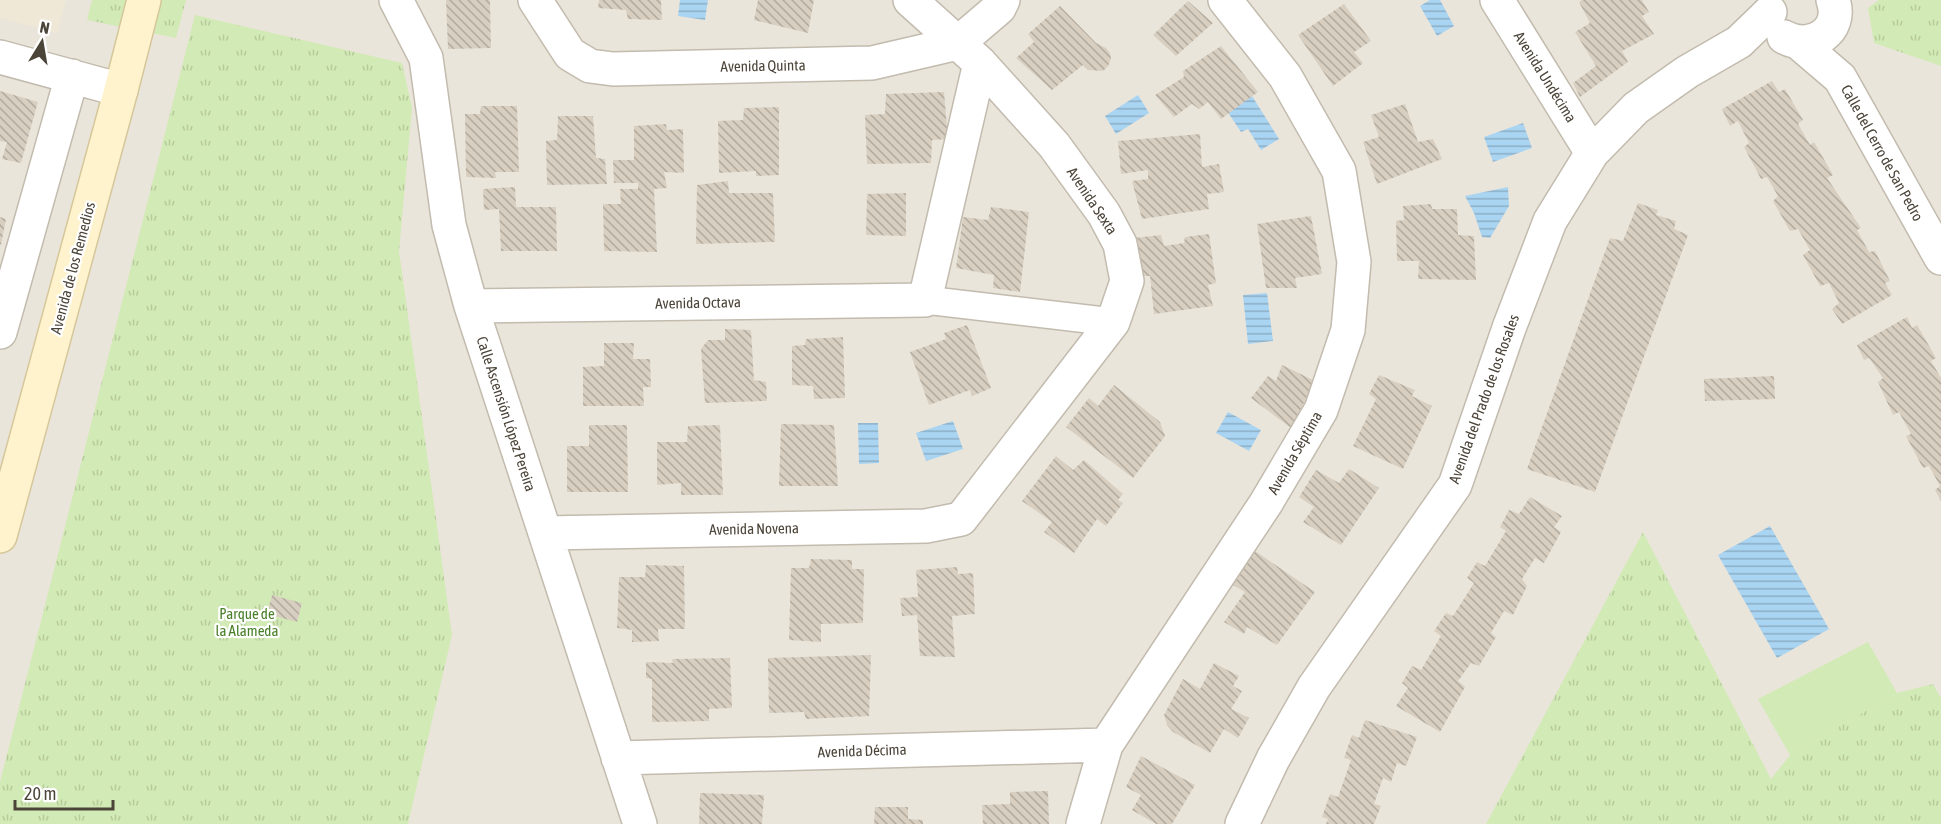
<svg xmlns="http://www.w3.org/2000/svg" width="1941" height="824" font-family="'Asap Condensed',sans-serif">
	<defs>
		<pattern id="park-tufts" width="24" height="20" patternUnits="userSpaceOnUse" patternTransform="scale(1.5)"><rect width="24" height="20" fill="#d2eab5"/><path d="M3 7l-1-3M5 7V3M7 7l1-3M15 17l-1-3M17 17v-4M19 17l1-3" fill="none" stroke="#b6ca9c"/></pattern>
		<pattern id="water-rules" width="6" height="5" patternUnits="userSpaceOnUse" patternTransform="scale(1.5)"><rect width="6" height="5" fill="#a9d4f2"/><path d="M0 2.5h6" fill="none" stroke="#8caec5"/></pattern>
		<pattern id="building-back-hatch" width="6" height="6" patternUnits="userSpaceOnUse" patternTransform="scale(1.5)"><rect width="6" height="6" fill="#d8cfc1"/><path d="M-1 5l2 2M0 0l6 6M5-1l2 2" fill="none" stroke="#b1aa9e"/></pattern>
	</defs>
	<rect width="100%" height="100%" fill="#f6f3ec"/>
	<!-- residential -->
	<path fill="#eae5da" d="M0,0H1941V824H0Z"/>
	<!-- education -->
	<path fill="#efe8d6" d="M0,0H66L57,33L0,18Z"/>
	<!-- grass -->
	<path fill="#d2eab5" d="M1868,642L1897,693L1790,755L1758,699Z"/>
	<!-- park -->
	<path fill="url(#park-tufts)" d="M92,0H186L176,38L87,20Z
		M1879,0H1941V66L1874,43L1868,8Z
		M195,15L402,63L412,108L399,251L452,635L408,824H0V782Z
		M1643,532L1771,779L1790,755L1897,693L1933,684L1941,698V824H1486Z"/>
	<!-- water -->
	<path fill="url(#water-rules)" d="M680,0H708L705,20L678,16Z
		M1430,0H1440L1454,26L1437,36L1420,6Z
		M1138,95L1149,113L1116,134L1105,116Z
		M1252,96L1279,139L1261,150L1248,129L1241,132L1227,111Z
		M1523,123L1532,148L1493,162L1484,137Z
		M1508,187L1509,206L1490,238L1482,237L1474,213L1465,196Z
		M1267,293L1273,341L1248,344L1243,295Z
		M1228,412L1261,430L1249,451L1216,433Z
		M953,421L963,449L926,461L916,433Z
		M858,423H878L879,463L859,464Z
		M1770,526L1829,629L1777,658L1718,555Z"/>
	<!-- building -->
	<path fill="url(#building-back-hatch)" d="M446,0H490L491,48L448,49Z
		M599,0H661L662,20L628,19L626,10L598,8Z
		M758,0H814L808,33L754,20Z
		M1582,0H1642L1649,12L1642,16L1654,34L1622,51L1628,62L1580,97L1573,83L1596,66L1575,32L1590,23L1579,2Z
		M1188,1L1213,23L1176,56L1153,35Z
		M1344,4L1371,41L1354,52L1363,63L1333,86L1298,35Z
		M1060,6L1096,43L1106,48L1110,53L1111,59L1108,66L1103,71L1088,70L1083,65L1052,90L1016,58L1034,42L1028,34Z
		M1221,46L1258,92L1221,119L1208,102L1199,109L1192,104L1174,117L1155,95L1184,77L1183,71Z
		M1772,81L1779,92L1785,89L1803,120L1798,124L1810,145L1814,142L1833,175L1827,178L1861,228L1857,230L1869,252L1875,251L1890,281L1885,283L1892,295L1842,324L1832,309L1839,303L1829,283L1820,286L1803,255L1810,250L1798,229L1790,231L1773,201L1778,196L1767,177L1761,179L1744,147L1749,143L1738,121L1730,126L1722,109Z
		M0,91L38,102L21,163L2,159L7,142L0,141Z
		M944,92L948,139L932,140L931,163L867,164L865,115L885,114L886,94Z
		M1405,104L1418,142L1433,139L1442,159L1377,184L1363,142L1379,137L1371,115Z
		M481,106H517L519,172H495L496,178L466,177L465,114H480Z
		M779,107V175L756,176V171L719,173L718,121L743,120L744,108Z
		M558,116H593L596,158L605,159L607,184L547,185L546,141L557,140Z
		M666,124L667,130L683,129L684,173L664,172L667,188L654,189L657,252L604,251L603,204H621L620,189H638V183H614L613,160H634V126Z
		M1200,134L1202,167L1219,164L1224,192L1207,194L1209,209L1142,219L1132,181L1148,179V170L1121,174L1118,141Z
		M728,181L729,193H773L775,242L696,244L697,185Z
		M515,187L516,207H556L557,251H501L499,209L484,210L483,189Z
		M906,193V236L866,235L867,194Z
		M1638,203L1658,210L1656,215L1676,221L1674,229L1688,235L1595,492L1527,469L1610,238L1623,241Z
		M1431,204L1432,209H1457L1458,235L1474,236L1476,280L1418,279L1419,261H1397L1396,221L1404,220L1403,206Z
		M991,207L1029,212L1020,292L993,288L994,275L956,268L963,217L988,220Z
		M1311,216L1322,274L1295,278L1297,288H1266L1257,224Z
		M0,217L6,219L1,245L0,244Z
		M1209,234L1216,283L1208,285L1213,306L1154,314L1150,276H1141L1134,238L1161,235L1164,246L1184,243L1185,237Z
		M1907,317L1912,328L1917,325L1936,358L1931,361L1941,378V501L1935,490L1940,486L1929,466L1923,468L1906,436L1911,434L1899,412L1893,415L1878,382L1883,378L1869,358L1864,360L1857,345Z
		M967,325L991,388L972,396L970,390L929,405L910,352L946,339L944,333Z
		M725,329L751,330L754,380L766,382L767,401L705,403L701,349L708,340H725Z
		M843,337L845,398L814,399L813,386L792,385V346L805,345L806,339Z
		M604,343H634L633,359H650L651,387H643L644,406H583V367L604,366Z
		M1282,365L1315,381L1291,428L1251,398L1268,376L1276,381Z
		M1379,375L1415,390L1412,396L1432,406L1403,469L1353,446L1376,399L1369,394Z
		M1774,376L1775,399L1705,401L1704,379Z
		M1114,385L1160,422L1165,436L1133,478L1066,427L1089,398L1098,406Z
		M781,424L834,425L838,486H779Z
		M589,425H627L628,492H567V446H589Z
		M720,425L723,495H681V483L657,485V442H687L688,426Z
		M1056,456L1073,470L1084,460L1123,494L1118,500L1123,503L1106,526L1097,519L1074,553L1044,532L1052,522L1022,501Z
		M1349,469L1379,488L1341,545L1303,522L1314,507L1299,497L1316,470L1339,483Z
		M1530,497L1562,516L1554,527L1561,532L1544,563L1535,558L1522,579L1527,586L1513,615L1504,611L1491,633L1496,637L1479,666L1471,663L1458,681L1465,687L1440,732L1396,706L1408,688L1402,683L1412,666L1421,670L1441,636L1434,631L1446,613L1453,616L1474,583L1467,578L1477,562L1485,566L1506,531L1500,527L1509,510L1519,514Z
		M1255,551L1315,592L1277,645L1247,627L1244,634L1224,622L1245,592L1233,585Z
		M811,559L852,560V569H864L863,623L821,624V642L789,640L791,568H809Z
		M646,565L684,566L685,629H658L659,641L632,642V630L617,628L619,577H645Z
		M957,567L958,574L973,573L975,614L952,616L955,657L920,656L917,615L902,616L900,598L918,597L916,570Z
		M272,595L302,603L297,622L267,614Z
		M871,655L869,716L806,719L804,712L769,713L768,658Z
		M730,658L732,708L709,709V721L652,722V679L646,678V662L673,663L672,659Z
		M1214,663L1239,676L1233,686L1242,691L1231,709L1249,718L1238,738L1224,729L1210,753L1173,732L1167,725L1164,715L1183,679L1200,689Z
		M1365,720L1417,737L1406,766L1397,763L1391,782L1383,778L1374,804L1381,806L1374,824H1326L1328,819L1322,817L1330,794L1338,797L1351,760L1344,758L1352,735L1359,738Z
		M1141,756L1195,785L1172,824H1156L1132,810L1141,795L1126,787Z
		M1048,791L1049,824H983L982,805L1010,804V792Z
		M700,793L764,795L762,824H699Z
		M875,807H908V819L923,820V824H874Z"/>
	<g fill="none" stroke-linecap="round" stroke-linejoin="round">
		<defs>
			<path id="pedestrian" d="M925,300L1113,322"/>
			<path id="minor" d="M396,0L426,58L449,225L471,306L640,824
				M535,0L570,54L590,66L613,69L872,63L958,43L999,8L1003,0
				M1497,0L1592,153
				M1784,37C1811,52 1844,31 1833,0
				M1799,43L1840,78L1941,258
				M0,57L121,90
				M471,306L925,300L980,63
				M0,332L72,76
				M545,533L926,526L961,519L1113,322L1127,281L1120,244L1104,214L1054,145L980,63L910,0
				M618,758L1106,745
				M1083,824L1106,745L1266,503L1321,410L1348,330L1354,262L1339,171L1285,76L1225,0
				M1242,824L1273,759L1314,687L1455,485L1509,328L1550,221L1592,153L1636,108L1687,72L1739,42L1770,12"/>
			<path id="secondary" d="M0,536L121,90L144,0"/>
		</defs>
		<!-- pedestrian casing -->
		<use href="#pedestrian" stroke="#c2bbae" stroke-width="30"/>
		<!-- minor casing -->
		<use href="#minor" stroke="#c2bbae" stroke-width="36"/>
		<!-- secondary casing -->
		<use href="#secondary" stroke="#d6c79b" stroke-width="36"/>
		<!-- pedestrian -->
		<use href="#pedestrian" stroke="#fff" stroke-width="27"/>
		<!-- minor -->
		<use href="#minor" stroke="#fff" stroke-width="33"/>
		<!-- secondary -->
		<use href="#secondary" stroke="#fff3cd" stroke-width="33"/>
	</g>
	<g text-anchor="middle" stroke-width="4.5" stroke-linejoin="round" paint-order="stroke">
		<!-- street labels -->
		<g font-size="15" fill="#4b4439" stroke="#fff">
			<text transform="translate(763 66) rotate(-1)" y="5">Avenida Quinta</text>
			<text transform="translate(1545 77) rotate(58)" y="5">Avenida Undécima</text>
			<text transform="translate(1882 153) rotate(61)" y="5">Calle del Cerro de San Pedro</text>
			<text transform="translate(1092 201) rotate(56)" y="5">Avenida Sexta</text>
			<text transform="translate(73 268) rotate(-75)" y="5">Avenida de los Remedios</text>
			<text transform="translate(698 303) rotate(-1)" y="5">Avenida Octava</text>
			<text transform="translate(1484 399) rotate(-70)" y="5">Avenida del Prado de los Rosales</text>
			<text transform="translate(506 414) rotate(72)" y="5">Calle Ascensión López Pereira</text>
			<text transform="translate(1295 453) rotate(-60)" y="5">Avenida Séptima</text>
			<text transform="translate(754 529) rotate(-1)" y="5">Avenida Novena</text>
			<text transform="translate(862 751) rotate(-2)" y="5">Avenida Décima</text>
		</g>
		<!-- park labels -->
		<g font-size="15" fill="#4a7f2a" stroke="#fff">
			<text x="247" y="619">Parque de<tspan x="247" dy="17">la Alameda</tspan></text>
		</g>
	</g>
	<!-- north arrow -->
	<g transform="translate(42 42) rotate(11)" stroke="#ffffff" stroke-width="4.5" paint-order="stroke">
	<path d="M0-4.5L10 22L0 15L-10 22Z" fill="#4b4439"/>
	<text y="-9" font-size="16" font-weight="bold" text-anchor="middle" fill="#4b4439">N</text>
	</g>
	<!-- scale -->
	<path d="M15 800v9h98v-9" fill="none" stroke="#4b4439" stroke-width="3"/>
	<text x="24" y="800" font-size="18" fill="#4b4439" stroke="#ffffff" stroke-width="4.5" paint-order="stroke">20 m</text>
</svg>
